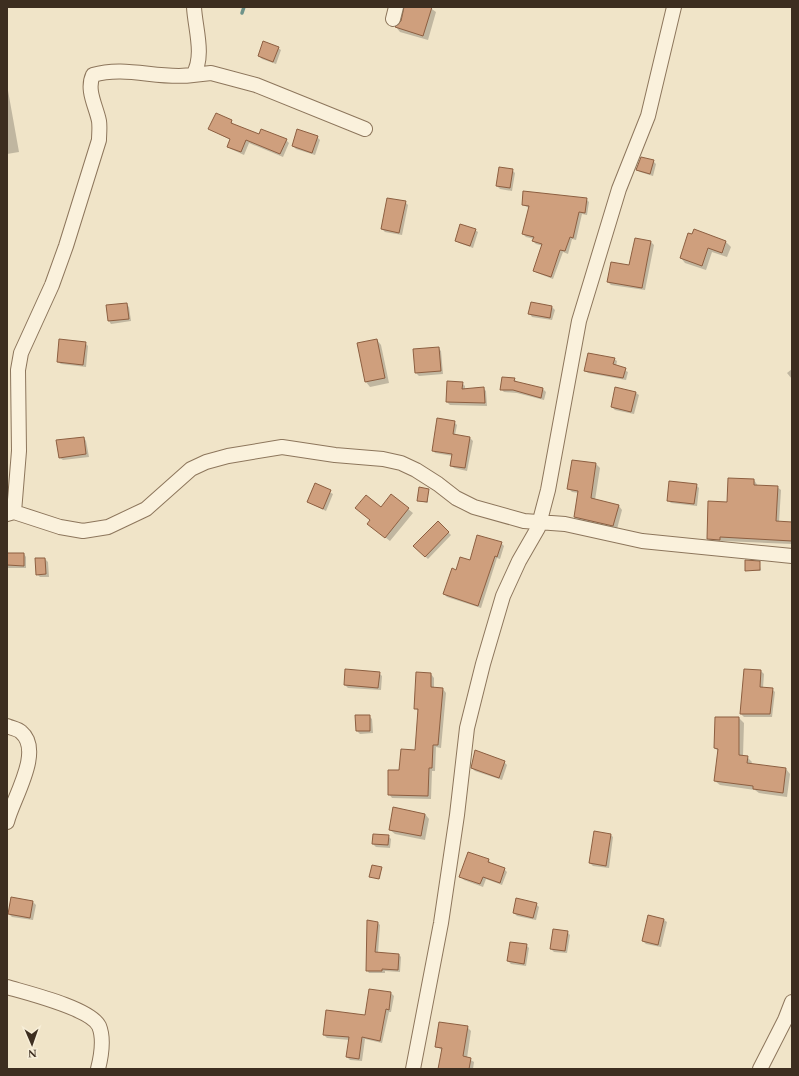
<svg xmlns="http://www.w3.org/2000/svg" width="799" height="1076" font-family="Spectral,serif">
	<rect width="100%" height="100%" fill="#f0e4c8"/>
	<!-- shadow -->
	<path fill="#0003" d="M405,7H429L436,12L428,40L400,32L396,27L402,22Z
		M278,48L281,50L276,64L262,59L259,56Z
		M7,85L19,152L7,154Z
		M231,121L234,125L260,136L286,140L289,143L283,157L249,143L244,155L231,149L228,146L231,140L209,129Z
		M317,137L320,140L315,155L296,149L293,146Z
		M653,161L656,164L653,176L640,172L637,170Z
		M512,170L515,173L512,191L500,189L497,186Z
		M586,199L589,202L587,215L582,214L576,240L572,239L568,254L563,252L553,279L537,273L534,271L543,246L536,244L533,241L534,239L526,237L523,234L529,208L523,205Z
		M405,202L408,205L402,235L385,232L382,229Z
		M475,230L478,232L473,248L459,243L456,240Z
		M694,231L726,242L731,247L727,257L712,252L706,270L685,263L681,258Z
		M636,239L651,242L654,245L645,290L611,285L608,282L630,267Z
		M126,304L129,307L131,321L111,324L109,321Z
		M552,307L555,310L552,320L532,317L530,314Z
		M377,340L381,345L389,383L370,387L366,382L358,344Z
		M85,343L88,346L86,367L61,364L58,362Z
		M438,348L441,351L443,374L419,376L416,373Z
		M614,359L617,361L616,366L628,372L626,380L588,373L585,370Z
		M792,369V379L787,373Z
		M514,379L518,383L543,389L546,392L544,400L517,393L504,392L501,389Z
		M462,383L465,386V389L483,388L486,391L487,406L450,405L447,402Z
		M636,393L639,395L634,414L615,410L612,407Z
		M454,422L457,425L455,435L470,438L473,441L467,471L454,468L451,465L453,456L435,453L433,450Z
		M84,438L86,441L89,457L63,460L60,458Z
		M573,461L596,464L600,468L595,500L619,506L622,510L617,529L579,521L575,517L579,493L572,492L568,488Z
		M754,480L758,486L777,487L781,490L779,522L792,523V544L723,541V543L712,542L708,539L728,503Z
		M316,485L333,494L326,511L308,502Z
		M696,485L699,488L697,506L671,503L668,500Z
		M428,490V503L419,501L418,500Z
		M391,495L413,513L390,541L373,528L371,520Z
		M438,522L451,535L428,559L414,546Z
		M501,543L504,546L500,559L497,558L481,608L447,597L444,594L457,571Z
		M7,554H24L26,557V568H7Z
		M45,559L48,562L49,577H40L37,574Z
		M759,562L761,571L746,570Z
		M761,671L764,674L763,688L772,689L775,692L772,717H744L741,714Z
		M379,673L382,676L381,690L348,688L345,685Z
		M431,674L434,678V688L443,689L446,693L441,748L436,747L435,771H432L431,799L392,798L389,794L400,771L416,751L419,712L415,708Z
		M369,716L372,719L373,733L360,734L357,731Z
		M739,718L744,723L743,756L747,757L752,762L751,764L786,769L790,774L787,797L759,793L755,790L720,785L715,781L719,752L715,748Z
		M504,762L507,765L502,780L475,771L472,768Z
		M425,814L429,819L425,840L395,834L390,830Z
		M610,834L613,837L609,868L593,866L590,863Z
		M388,836L391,839L390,848L376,847L373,844Z
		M469,853L489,860L491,864L504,869L507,872L502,885L486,879L483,887L464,880L461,877Z
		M381,868L380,879L371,877Z
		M33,902L36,905L33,920L12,917L9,914Z
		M536,904L539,907L536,920L517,916L514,913Z
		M664,920L667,922L661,947L646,944L643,941Z
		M378,923L380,925L378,953L399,955L401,957L400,972L385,971V973H369L367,970Z
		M567,932L570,935L567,953L554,952L551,949Z
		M526,945L529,948L526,966L511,964L508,961Z
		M391,993L394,996L391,1012H389L382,1043L365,1039L362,1061L350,1060L347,1057L350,1040L327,1038L324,1035L366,1016Z
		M467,1027L471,1031L467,1058L474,1062L473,1069H440L443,1051L436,1046Z"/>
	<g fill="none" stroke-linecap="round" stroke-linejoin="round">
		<!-- stream -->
		<path stroke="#6f938a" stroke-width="3.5" d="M242,13L244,7"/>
	</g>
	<!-- building -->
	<path fill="#cf9f7d" stroke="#8d5f41" d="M404,7H432L423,36L395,27L401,21Z
		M263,41L279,47L273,62L258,56Z
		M216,113L232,120L231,123L259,134L261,129L287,139L280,154L246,140L241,152L227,147L230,139L208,129Z
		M297,129L318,136L312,153L292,146Z
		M641,157L654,160L650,174L636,170Z
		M499,167L513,169L510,188L496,186Z
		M523,191L587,198L585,213L579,212L573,238L570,237L565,251L560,250L551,277L533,271L542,244L532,241L534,237L522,234L529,206L522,205Z
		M387,198L406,201L399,233L381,229Z
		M460,224L476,229L470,246L455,241Z
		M694,229L726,241L722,253L708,248L702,266L680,258L688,233L692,234Z
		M635,238L651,241L642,288L607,282L611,262L629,265Z
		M531,302L552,306L550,318L528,314Z
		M127,303L129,319L108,321L106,305Z
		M59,339L86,342L83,365L57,362Z
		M377,339L385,378L365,382L357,343Z
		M439,347L441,371L415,373L413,349Z
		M588,353L615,358L613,364L626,368L623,378L584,371Z
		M502,377L515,378L514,381L543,388L541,398L513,390H500Z
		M447,381L463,382L462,389L484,387L485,403L446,402Z
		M615,387L636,392L631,412L611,407Z
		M437,418L455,421L453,434L470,437L465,468L450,466L452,454L432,451Z
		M84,437L86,454L59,458L56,440Z
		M572,460L596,463L591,498L619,505L613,526L574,517L578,491L567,489Z
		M728,478L754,479V485L778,486L776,521L792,522V541L720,537V540L707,539L708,501L727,502Z
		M669,481L697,484L694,504L667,501Z
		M315,483L331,490L323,509L307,502Z
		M419,487L429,489L427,502L417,501Z
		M391,494L409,508L385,538L367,524L370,520L355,508L366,495L381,507Z
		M438,521L449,532L425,557L413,546Z
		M477,535L502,542L497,557L495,556L478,606L443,594L452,568L456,570L460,557L470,560Z
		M7,553H24V566L7,565Z
		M35,558H45L46,574L36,575Z
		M745,560L760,561V570L745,571Z
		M345,669L380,672L378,688L344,685Z
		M744,669L761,670L760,687L773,688L770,714H740Z
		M416,672L431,673V687L443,688L438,745H433L432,768H429L428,796L388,795V770H399L401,749L415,750L418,709H414Z
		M355,715H370V731H356Z
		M715,717H739V755L748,756L747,763L786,768L783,793L753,789V786L714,781L718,749L714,748Z
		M475,750L505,761L499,778L471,768Z
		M393,807L425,814L421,836L389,830Z
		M594,831L611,834L606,866L589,863Z
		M373,834L389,835L388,845L372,844Z
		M468,852L489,859L488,862L505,868L500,883L483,877L480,884L459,877Z
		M372,865L382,867L379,879L369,877Z
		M11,897L33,901L30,918L8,914Z
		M516,898L537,903L533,918L513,913Z
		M648,915L664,919L658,945L642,941Z
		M367,920L378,922L375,952L399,954L398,970L382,969V971H366Z
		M553,929L568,931L565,951L550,949Z
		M510,942L527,944L524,964L507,961Z
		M369,989L391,992L389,1010L386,1009L380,1041L362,1037L359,1059L346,1057L349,1037L323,1035L326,1010L365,1015Z
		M439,1022L468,1026L463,1056L471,1058L469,1069H438L442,1048L435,1047Z"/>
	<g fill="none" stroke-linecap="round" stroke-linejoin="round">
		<defs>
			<path id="minor" d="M393,19L396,7
				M193,75L211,73L256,85L365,129
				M14,512L60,527L83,531L108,527L146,509L191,469L206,462L228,456L282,447L335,455L383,459L401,463L416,470L438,484L456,498L474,507L524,521L565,524L642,541L792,556
				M7,514L14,512L19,451L18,370L21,353L52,285L66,246L99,140C99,134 100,127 99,121C96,106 86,90 93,75C126,65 159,80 193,75C205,56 195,28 194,7
				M7,726C11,728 18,729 21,732C44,751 12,800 7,822
				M7,987C27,993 90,1008 99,1026C104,1038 101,1057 98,1069
				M413,1069L441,923L457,815L467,728L483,664L503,596L519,561L538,528L548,490L579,321L619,189L648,116L674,7
				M760,1069L785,1020L792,1002"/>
		</defs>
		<!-- minor casing -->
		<use href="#minor" stroke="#8d765c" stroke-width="16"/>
		<!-- minor -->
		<use href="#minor" stroke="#faf1dc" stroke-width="14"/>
	</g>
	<!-- border -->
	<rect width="799" height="1076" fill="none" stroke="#3d2e20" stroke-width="16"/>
	<!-- north arrow -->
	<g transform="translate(32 1044) rotate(178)" stroke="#f7eed8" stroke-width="3" paint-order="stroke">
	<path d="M0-3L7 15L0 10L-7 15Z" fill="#3d2e20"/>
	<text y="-6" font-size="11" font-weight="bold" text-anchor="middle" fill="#3d2e20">N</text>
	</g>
</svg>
